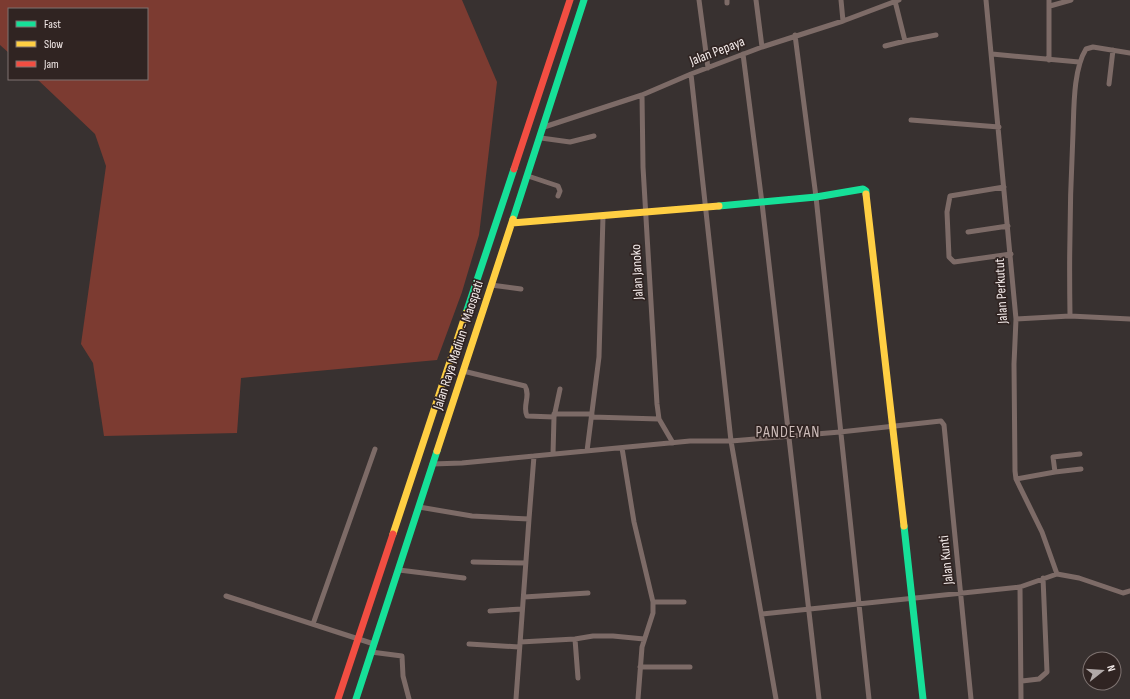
<svg xmlns="http://www.w3.org/2000/svg" width="1130" height="699" viewBox="0 0 1130 699" font-family="'Sofia Sans Condensed',sans-serif">
	<style>
		.green { fill: #7c3b31 }
		.lines { fill: none; stroke-linecap: round; stroke-linejoin: round }
		.street { stroke: #7d6b67; stroke-width: 5 }
		.fast { stroke: #16e098; stroke-width: 7 }
		.slow { stroke: #ffcf43; stroke-width: 7 }
		.jam { stroke: #f24e42; stroke-width: 7 }
		.labels { text-anchor: middle; dominant-baseline: central; stroke-width: 3.5; stroke-linejoin: round; paint-order: stroke }
		.street-label { font-size: 14px; fill: #f2e9e8; stroke: #302422 }
		.quarter-label { font-size: 16px; letter-spacing: 1px; fill: #cbbbb8; stroke: #302422 }
	</style>
	<rect width="100%" height="100%" fill="#383130"/>
	<path class="green" d="M 0,0 L 462,0 L 497,82 L 479,235 L 462,292 L 437,360 L 241,378 L 237,433 L 104,436 L 93,363 L 81,344 L 106,166 L 95,134 L 37,79 L 147,79 L 147,9 L 9,9 L 9,53 L 0,45 Z"/>
	<g class="lines">
		<path class="street" d="M 699,0 L 708,68
			M 727,0 L 727,3
			M 756,0 L 762,47
			M 841,0 L 843,21
			M 986,0 L 1016,319 L 1014,364 L 1015,471 L 1016,479 L 1042,532 L 1057,574
			M 895,1 L 905,41 L 936,35
			M 1050,6 L 1071,0
			M 795,35 L 816,197 L 869,699
			M 885,46 L 905,41
			M 743,54 L 762,203 L 819,699
			M 992,54 L 1079,62
			M 1049,60 L 1049,0
			M 691,74 L 731,441 L 776,699
			M 1109,84 L 1113,50
			M 642,95 L 643,167 L 657,404 L 659,419 L 673,443
			M 911,120 L 999,127
			M 544,127 L 642,95 L 691,74 L 762,47 L 843,21 L 899,0
			M 541,138 L 570,142 L 594,136
			M 528,176 L 558,186 L 560,191 L 558,196
			M 1004,187 L 950,196 L 947,212 L 949,257 L 954,262 L 1011,254
			M 968,232 L 1008,226
			M 491,285 L 521,289
			M 1070,316 C 1069,255 1070,194 1073,133 C 1074,109 1073,70 1086,49 L 1093,47 L 1130,53
			M 1016,319 L 1070,316 L 1130,319
			M 463,371 L 525,386 C 531,396 522,406 527,416 L 554,417 L 560,389
			M 554,414 L 592,414
			M 592,417 L 659,419
			M 622,448 L 634,522 L 653,602 L 653,613 L 642,647 L 638,699
			M 587,451 L 599,357 L 603,216
			M 553,454 L 554,417
			M 1080,454 L 1053,457 L 1055,472 L 1081,469
			M 432,464 L 462,463 L 690,441 L 731,441 L 840,432 L 941,421 L 944,425 L 971,699
			M 1016,479 L 1055,472
			M 419,507 L 472,516 L 529,519 L 516,699
			M 529,519 L 534,456
			M 473,562 L 526,563
			M 399,570 L 464,578
			M 1020,587 L 1021,699
			M 226,596 L 374,644
			M 524,597 L 588,593
			M 653,602 L 684,602
			M 490,611 L 522,609
			M 762,614 L 1020,587 L 1057,574 L 1079,578 L 1123,593 L 1130,591
			M 313,624 L 375,449
			M 575,639 L 578,678
			M 520,642 L 575,639 L 593,636 L 613,636 L 644,639
			M 469,644 L 519,647
			M 371,652 L 402,656 L 403,676 L 409,699
			M 640,667 L 690,667
			M 1022,681 L 1039,679 L 1047,672 L 1043,578"/>
		<path class="fast" d="M 719,206 L 816,197 L 863,189 L 866,191 L 866,194
			M 513,219 L 584,0
			M 466,313 L 514,169
			M 904,526 L 923,699
			M 356,699 L 437,451"/>
		<path class="slow" d="M 866,194 L 904,526
			M 512,223 L 719,206
			M 437,451 L 513,219
			M 393,534 L 466,313"/>
		<path class="jam" d="M 514,169 L 570,0
			M 338,699 L 393,534"/>
	</g>
	<g class="labels">
		<g class="street-label">
			<text transform="translate(717 51) rotate(-21)">Jalan Pepaya</text>
			<text transform="translate(637 272) rotate(-93)">Jalan Janoko</text>
			<text transform="translate(1001 291) rotate(-93)">Jalan Perkutut</text>
			<text transform="translate(458 345) rotate(-72)">Jalan Raya Madiun - Maospati</text>
			<text transform="translate(946 560) rotate(-96)">Jalan Kunti</text>
		</g>
		<g class="quarter-label">
			<text x="788" y="432">PANDEYAN</text>
		</g>
	</g>
	<rect x="8" y="8" width="140" height="72" fill="#302422" stroke="#7e7371"/>
	<rect x="16" y="21" width="20" height="6" fill="#16e098" stroke="#7e7371"/>
	<text x="44" y="28" font-size="12" fill="#f2e9e8">Fast</text>
	<rect x="16" y="41" width="20" height="6" fill="#ffcf43" stroke="#7e7371"/>
	<text x="44" y="48" font-size="12" fill="#f2e9e8">Slow</text>
	<rect x="16" y="61" width="20" height="6" fill="#f24e42" stroke="#7e7371"/>
	<text x="44" y="68" font-size="12" fill="#f2e9e8">Jam</text>
	<g transform="translate(1102 671) rotate(73)"><circle r="19" fill="#302422" stroke="#7e7371"/>
	<path d="M0-3L7 15L0 10L-7 15Z" fill="#b1a9a8"/>
	<text y="-6" font-size="11" font-weight="bold" text-anchor="middle" fill="#f2e9e8">N</text>
	</g>
</svg>
